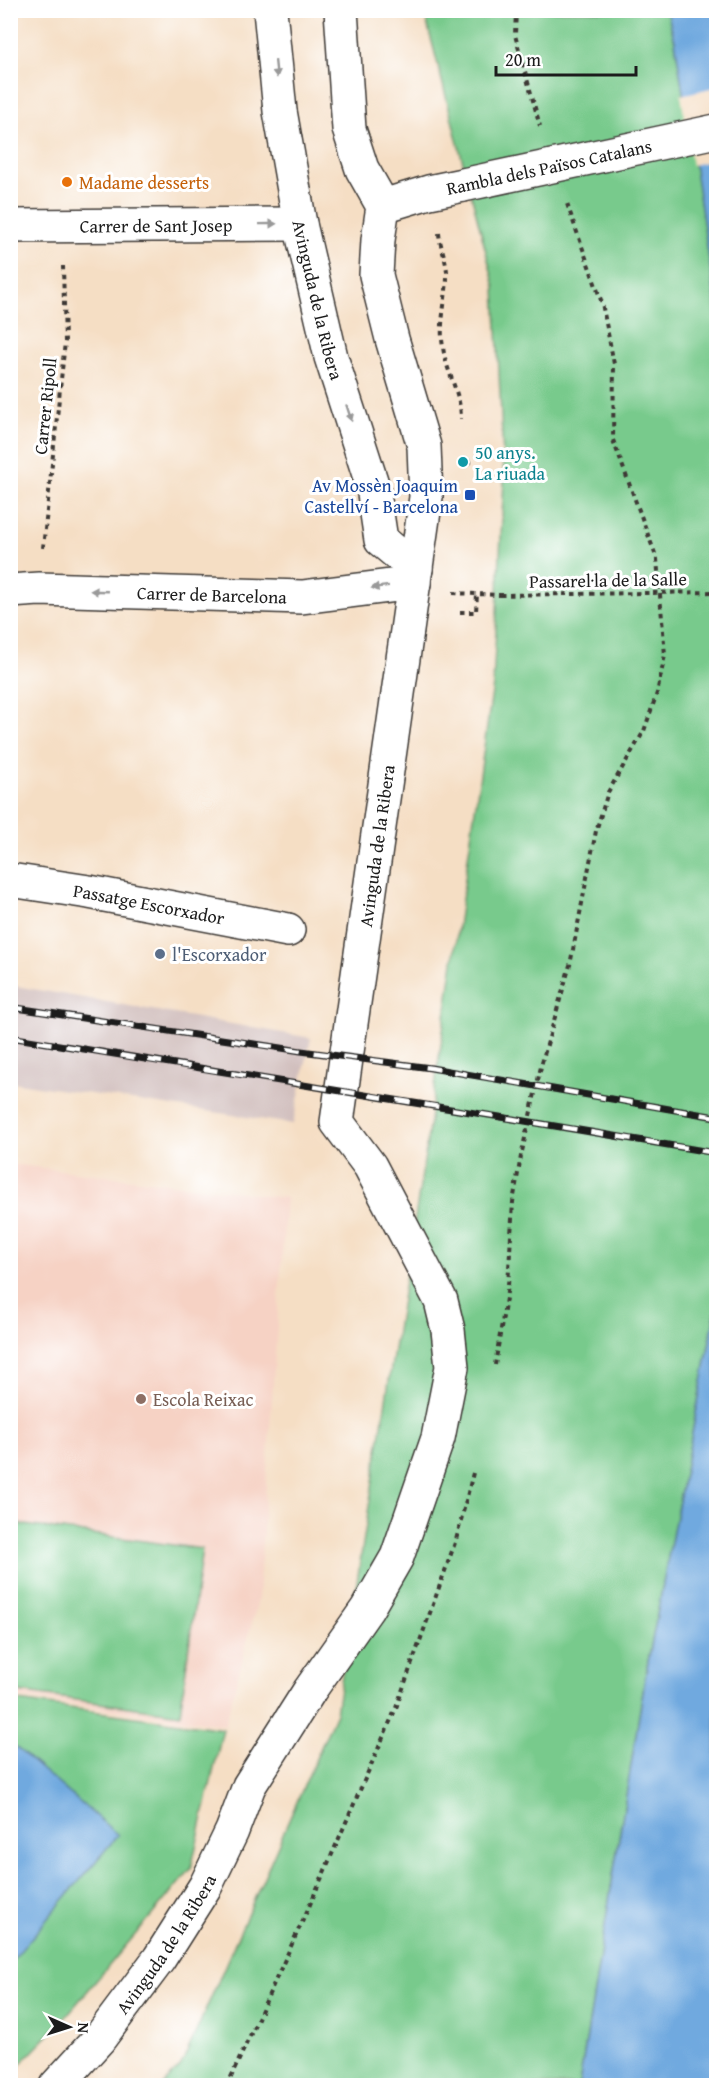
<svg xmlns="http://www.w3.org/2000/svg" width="727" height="2096" viewBox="0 0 727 2096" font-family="'Gentium Book Plus',serif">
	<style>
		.built { fill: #f6d2c4 }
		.industrial { fill: #d1bfbe }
		.green { fill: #78ca8c; stroke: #4a7354; stroke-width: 1.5 }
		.water { fill: #6fa9df; stroke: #46627e; stroke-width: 1.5 }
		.pier { fill: #f5dec4 }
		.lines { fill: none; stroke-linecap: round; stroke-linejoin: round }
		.minor-casing { stroke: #3d3935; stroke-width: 36 }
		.path { stroke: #3d3935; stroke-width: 4; stroke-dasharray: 4.5 4.5; stroke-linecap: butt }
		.minor { stroke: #fff; stroke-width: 33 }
		.rail-casing { stroke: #1c1c1c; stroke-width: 7 }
		.rail { stroke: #fff; stroke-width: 4.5; stroke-dasharray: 14; stroke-linecap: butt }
		.minor-bridge-casing { stroke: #3d3935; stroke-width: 36; stroke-linecap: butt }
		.path-bridge { stroke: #3d3935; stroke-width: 4; stroke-dasharray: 4.5 4.5; stroke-linecap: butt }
		.minor-bridge { stroke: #fff; stroke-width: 33 }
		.oneway { fill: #999 }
		.food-dot { fill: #e8710a; stroke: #fff; stroke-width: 2 }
		.culture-dot { fill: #0f9aa8; stroke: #fff; stroke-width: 2 }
		.transit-dot { fill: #1a4fb4; stroke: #fff; stroke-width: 2 }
		.service-dot { fill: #5c6f8a; stroke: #fff; stroke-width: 2 }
		.education-dot { fill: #8d6e63; stroke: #fff; stroke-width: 2 }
		.labels { text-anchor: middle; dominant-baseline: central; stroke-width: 6; stroke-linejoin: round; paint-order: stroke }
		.street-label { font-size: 18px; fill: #1c1c1c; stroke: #fff }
		.food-label { font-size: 18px; fill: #c56008; stroke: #fff; text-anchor: start }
		.culture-label { font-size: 18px; fill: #0d838f; stroke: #fff; text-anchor: start }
		.transit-label { font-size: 18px; fill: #164399; stroke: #fff; text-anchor: end }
		.service-label { font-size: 18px; fill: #4e5e75; stroke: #fff; text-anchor: start }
		.education-label { font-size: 18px; fill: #785e54; stroke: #fff; text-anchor: start }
	</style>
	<rect width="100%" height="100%" fill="#fff"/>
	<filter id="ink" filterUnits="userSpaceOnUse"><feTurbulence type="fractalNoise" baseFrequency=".0167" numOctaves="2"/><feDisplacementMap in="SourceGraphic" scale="12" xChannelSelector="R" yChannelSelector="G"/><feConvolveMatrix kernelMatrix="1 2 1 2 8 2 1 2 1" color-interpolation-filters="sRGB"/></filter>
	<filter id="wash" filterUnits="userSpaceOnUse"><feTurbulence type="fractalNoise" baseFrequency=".008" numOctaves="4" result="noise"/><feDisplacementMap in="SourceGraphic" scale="24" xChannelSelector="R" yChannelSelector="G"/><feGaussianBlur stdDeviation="1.35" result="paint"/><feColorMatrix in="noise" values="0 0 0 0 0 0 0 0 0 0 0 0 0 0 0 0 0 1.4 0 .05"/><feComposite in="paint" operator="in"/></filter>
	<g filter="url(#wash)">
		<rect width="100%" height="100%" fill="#f5dec4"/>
		<path class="built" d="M 11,1164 L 286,1198 L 258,1600 L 225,1725 L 11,1697 Z"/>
		<path class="industrial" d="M 10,985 L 311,1038 L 293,1124 L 11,1082 Z"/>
		<path class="green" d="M 424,11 L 667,11 L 675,41 L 716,304 L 716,1309 L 647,1667 L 579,2085 L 162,2086 L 181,2066 L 336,1713 L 425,1155 L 493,685 L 504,480 L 495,287 Z
			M 11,1523 L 202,1549 L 180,1714 L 11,1691 Z
			M 11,1700 L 223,1729 L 191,1869 L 62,2021 L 11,2074 Z"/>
		<path class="water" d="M 667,11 L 716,11 L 716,304 L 675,41 Z
			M 716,1309 L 716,2085 L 579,2085 L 647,1667 Z
			M 11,1743 L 118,1835 L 11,1962 Z"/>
		<path class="pier" d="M 716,87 L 716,160 L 692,165 L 681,95 Z"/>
	</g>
	<g filter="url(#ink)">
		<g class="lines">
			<defs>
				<g id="minor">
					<path id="s1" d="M 270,10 L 280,111 L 300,224 L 331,357 L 373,487 L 381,540 L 416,569"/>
					<path d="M 383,206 L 429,192 L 463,185"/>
					<path id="s2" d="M 10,226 L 300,224"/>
					<path id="s3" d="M 10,591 L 39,589 L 302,597 L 414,583"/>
					<path id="s4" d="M 10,880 L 89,892 L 288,930"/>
					<path id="s5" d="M 56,2086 L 99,2039 L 159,1959 L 206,1885 L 232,1831 L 249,1786 L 310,1690 L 367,1609 L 397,1557 L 438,1438 L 452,1367 L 448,1330 L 441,1301 L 370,1166 L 337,1122 L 426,497 L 424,446 L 392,339 L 376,275 L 378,240 L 383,206 L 362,169 L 349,129 L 341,10"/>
				</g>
			</defs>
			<use href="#minor" class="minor-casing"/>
			<path class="path" d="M 516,10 L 515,35 L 540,126
				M 439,233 C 440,248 448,262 447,278 C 446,301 439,324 443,347 C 446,372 461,393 461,419
				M 468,460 L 472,468
				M 43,548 L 65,342 L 63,266
				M 453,593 L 500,595
				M 460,612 L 476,612 L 477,594
				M 495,1365 L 508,1286 L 513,1202 L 521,1156 L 542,1062 L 570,965 L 596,831 L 608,792 L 644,731 L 657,693 L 665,655 L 657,559 L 613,440 L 614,364 L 602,303 L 567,204
				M 227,2086 L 308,1909 L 396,1708 L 456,1540 L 474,1469"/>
			<use href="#minor" class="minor"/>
			<defs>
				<path id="rail" d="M 10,1007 L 301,1051 L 431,1068 L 716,1117
					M 10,1037 C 246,1076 481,1113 716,1153"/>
			</defs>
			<use href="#rail" class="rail-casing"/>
			<use href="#rail" class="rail"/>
			<defs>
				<path id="minor-bridge" d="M 463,185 L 716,131"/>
			</defs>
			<use href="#minor-bridge" class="minor-bridge-casing"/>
			<path class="path-bridge" d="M 500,595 L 716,592"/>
			<use href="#minor-bridge" class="minor-bridge"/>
		</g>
		<defs><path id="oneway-solid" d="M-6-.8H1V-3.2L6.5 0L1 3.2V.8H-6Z" transform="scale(1.5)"/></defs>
		<g class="oneway">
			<use href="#oneway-solid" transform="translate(276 69) rotate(84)"/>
			<use href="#oneway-solid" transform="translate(268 224) rotate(-1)"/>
			<use href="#oneway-solid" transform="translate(349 413) rotate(72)"/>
			<use href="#oneway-solid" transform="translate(380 587) rotate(173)"/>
			<use href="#oneway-solid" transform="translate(99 591) rotate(-178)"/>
		</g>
	</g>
	<circle class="food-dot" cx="67" cy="182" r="6"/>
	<circle class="culture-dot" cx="463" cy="462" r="6"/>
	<rect class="transit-dot" x="464" y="489" width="12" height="12" rx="3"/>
	<circle class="service-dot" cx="160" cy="954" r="6"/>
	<circle class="education-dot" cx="141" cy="1399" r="6"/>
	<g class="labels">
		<g class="street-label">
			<text transform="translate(549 167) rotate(-12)">Rambla dels Països Catalans</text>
			<text stroke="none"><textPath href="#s2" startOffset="146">Carrer de Sant Josep</textPath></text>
			<text stroke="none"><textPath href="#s1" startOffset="294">Avinguda de la Ribera</textPath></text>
			<text transform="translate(45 406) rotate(-84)">Carrer Ripoll</text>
			<text transform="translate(608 580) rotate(-1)">Passarel·la de la Salle</text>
			<text stroke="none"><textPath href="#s3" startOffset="202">Carrer de Barcelona</textPath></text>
			<text stroke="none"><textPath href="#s5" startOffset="1384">Avinguda de la Ribera</textPath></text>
			<text stroke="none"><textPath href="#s4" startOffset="141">Passatge Escorxador</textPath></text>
			<text stroke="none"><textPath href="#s5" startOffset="180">Avinguda de la Ribera</textPath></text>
		</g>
		<g class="food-label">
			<text x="79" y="182">Madame desserts</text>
		</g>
		<g class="culture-label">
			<text x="475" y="452">50 anys.<tspan x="475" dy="21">La riuada</tspan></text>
		</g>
		<g class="transit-label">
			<text x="458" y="485">Av Mossèn Joaquim<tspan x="458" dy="21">Castellví - Barcelona</tspan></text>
		</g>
		<g class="service-label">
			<text x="172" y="954">l'Escorxador</text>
		</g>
		<g class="education-label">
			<text x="153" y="1399">Escola Reixac</text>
		</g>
	</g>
	<rect width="727" height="2096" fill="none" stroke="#fff" stroke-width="36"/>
	<g transform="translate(69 2027) rotate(93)" stroke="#ffffff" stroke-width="4.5" paint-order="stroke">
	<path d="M0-4.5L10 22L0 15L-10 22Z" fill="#1c1c1c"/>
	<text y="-9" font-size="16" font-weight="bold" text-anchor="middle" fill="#1c1c1c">N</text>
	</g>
	<path d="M496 66v9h140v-9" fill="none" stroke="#1c1c1c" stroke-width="3"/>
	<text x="505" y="66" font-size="18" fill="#1c1c1c" stroke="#ffffff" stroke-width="4.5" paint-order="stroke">20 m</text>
</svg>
